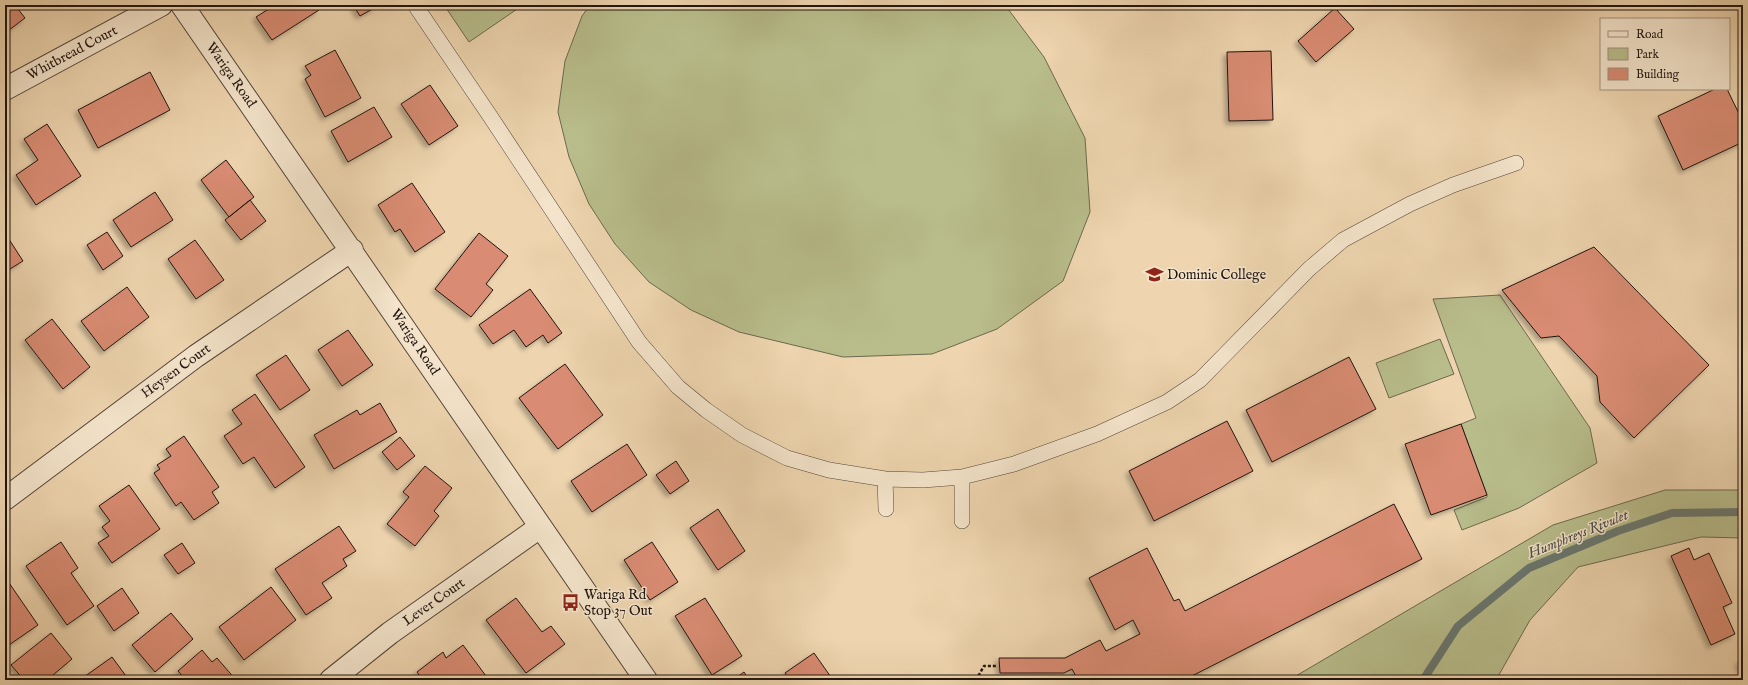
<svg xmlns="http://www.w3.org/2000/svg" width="1748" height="685" viewBox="0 0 1748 685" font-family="'IM FELL English',serif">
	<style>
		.green { fill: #b8bd8b; stroke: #6c694e }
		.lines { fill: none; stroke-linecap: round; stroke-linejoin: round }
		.stream { stroke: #697770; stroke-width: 8 }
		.building { fill: #d98c73; stroke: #201510; filter: url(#shadow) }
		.service-casing { stroke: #544538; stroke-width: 16 }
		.minor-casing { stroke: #544538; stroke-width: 24 }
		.path { stroke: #201510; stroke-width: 2.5; stroke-dasharray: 3 2; stroke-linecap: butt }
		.service { stroke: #f4e4cb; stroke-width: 15 }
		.minor { stroke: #f4e4cb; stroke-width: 22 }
		.labels { text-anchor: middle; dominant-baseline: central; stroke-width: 3; stroke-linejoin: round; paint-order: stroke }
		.street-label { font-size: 14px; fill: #201510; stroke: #f4e4cb }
		.poi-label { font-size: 14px; fill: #201510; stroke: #f4e4cb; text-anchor: start }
		.water-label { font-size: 15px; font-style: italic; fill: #4b4e48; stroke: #f4e4cb }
	</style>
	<defs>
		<filter id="shadow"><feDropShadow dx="-3.5" dy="3.5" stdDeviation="2" flood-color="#0004"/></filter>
	</defs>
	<rect width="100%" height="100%" fill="#eed5af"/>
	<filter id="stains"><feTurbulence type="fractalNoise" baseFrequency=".005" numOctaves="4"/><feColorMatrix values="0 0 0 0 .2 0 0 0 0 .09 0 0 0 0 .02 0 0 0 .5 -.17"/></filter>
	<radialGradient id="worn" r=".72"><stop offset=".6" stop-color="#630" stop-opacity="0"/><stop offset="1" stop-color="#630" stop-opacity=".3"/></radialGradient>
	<path class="green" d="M 444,5 L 523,5 L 469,42 Z
		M 590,5 L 1005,5 L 1044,57 L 1085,138 L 1090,212 L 1063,281 L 997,329 L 932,354 L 843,357 L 739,332 L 691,310 L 649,282 L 615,244 L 589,204 L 569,157 L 558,112 L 565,61 L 582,16 Z
		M 1500,295 L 1590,428 L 1597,463 L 1519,508 L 1462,530 L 1454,510 L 1487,497 L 1487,495 L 1461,424 L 1476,418 L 1433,299 Z
		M 1440,339 L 1454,374 L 1389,398 L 1376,363 Z
		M 1665,490 L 1743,490 L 1743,538 L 1701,537 L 1578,567 L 1530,620 L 1496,680 L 1289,680 L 1553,525 Z"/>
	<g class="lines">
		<path class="stream" d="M 1423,680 L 1458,626 L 1529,568 L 1618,531 L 1672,513 L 1743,512"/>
	</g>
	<path class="building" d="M 5,5 L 15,5 L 25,18 L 5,33 Z
		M 275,5 L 316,5 L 319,10 L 272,40 L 256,17 Z
		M 353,5 L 375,5 L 376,7 L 360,16 Z
		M 1335,8 L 1354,29 L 1316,62 L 1298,41 Z
		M 335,50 L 361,98 L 325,117 L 305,79 L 311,75 L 305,66 Z
		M 1271,51 L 1273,120 L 1229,121 L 1227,52 Z
		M 150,72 L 170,110 L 98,148 L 78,110 Z
		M 430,85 L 458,126 L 429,145 L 401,104 Z
		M 1715,89 L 1727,89 L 1743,122 L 1743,142 L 1683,170 L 1658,116 Z
		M 374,107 L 392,137 L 348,162 L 331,131 Z
		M 47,124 L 81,176 L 36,205 L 16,175 L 38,160 L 24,139 Z
		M 226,160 L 254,197 L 229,217 L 201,180 Z
		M 412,183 L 445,232 L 415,252 L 400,229 L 395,232 L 378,205 Z
		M 155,192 L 173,220 L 131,247 L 113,220 Z
		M 250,200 L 266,221 L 241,240 L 225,220 Z
		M 107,232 L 123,256 L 103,270 L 87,245 Z
		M 5,233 L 23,261 L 5,272 Z
		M 479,233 L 508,256 L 486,284 L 493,290 L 471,317 L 435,289 Z
		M 195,240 L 224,280 L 196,299 L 168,259 Z
		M 1594,247 L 1709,365 L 1634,438 L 1600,402 L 1597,376 L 1559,336 L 1541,338 L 1502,290 Z
		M 127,287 L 149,317 L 104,351 L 81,321 Z
		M 530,289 L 562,333 L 548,343 L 543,335 L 526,347 L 514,330 L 493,344 L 479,325 Z
		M 52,319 L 90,367 L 63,389 L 25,340 Z
		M 348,330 L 373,365 L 342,386 L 318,350 Z
		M 286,355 L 310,390 L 280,410 L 256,375 Z
		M 1349,357 L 1376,409 L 1272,462 L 1246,410 Z
		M 565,364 L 603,415 L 558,449 L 519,398 Z
		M 255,394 L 305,467 L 275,488 L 254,457 L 243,464 L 224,436 L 242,424 L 232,410 Z
		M 380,403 L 397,432 L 334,469 L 314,435 L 357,410 L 360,415 Z
		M 1227,421 L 1253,471 L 1154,521 L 1129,471 Z
		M 1461,424 L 1487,495 L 1431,515 L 1405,444 Z
		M 184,436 L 219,487 L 212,492 L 219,503 L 194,520 L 181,502 L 176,506 L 154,473 L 160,469 L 157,465 L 171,456 L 166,449 Z
		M 400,437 L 415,456 L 397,470 L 382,452 Z
		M 627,444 L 647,475 L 592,512 L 571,481 Z
		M 676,461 L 689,481 L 670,494 L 656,475 Z
		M 425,466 L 452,488 L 434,511 L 439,516 L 415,546 L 387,524 L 409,497 L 403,492 Z
		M 129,485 L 160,529 L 112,563 L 98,543 L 109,536 L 102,527 L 110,521 L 99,506 Z
		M 1394,504 L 1422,559 L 1184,680 L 1078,680 L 1072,669 L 1064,673 L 1000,673 L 999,658 L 1065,658 L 1100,640 L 1106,651 L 1140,634 L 1133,620 L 1115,630 L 1089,578 L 1147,548 L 1174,601 L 1179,599 L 1185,611 Z
		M 718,509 L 745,551 L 718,570 L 690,528 Z
		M 339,526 L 356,551 L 343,559 L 347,566 L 322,583 L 332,598 L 306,615 L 275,569 Z
		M 61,542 L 78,568 L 71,573 L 94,606 L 67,625 L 26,566 Z
		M 652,542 L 678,582 L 650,600 L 624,560 Z
		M 182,543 L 195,563 L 178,574 L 164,555 Z
		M 1689,548 L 1694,560 L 1709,553 L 1732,603 L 1723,607 L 1735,634 L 1711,645 L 1671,556 Z
		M 5,577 L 38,625 L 9,645 L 5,638 Z
		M 271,587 L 296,620 L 244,660 L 219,627 Z
		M 122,588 L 139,613 L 114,631 L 97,606 Z
		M 516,598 L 542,632 L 551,626 L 565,644 L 526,673 L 486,620 Z
		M 705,598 L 742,656 L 712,675 L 675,616 Z
		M 171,613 L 193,639 L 155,672 L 132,645 Z
		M 51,633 L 72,659 L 47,680 L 24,680 L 11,665 Z
		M 463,645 L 489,680 L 423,680 L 417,672 L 443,652 L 446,658 Z
		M 202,650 L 212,662 L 217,658 L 236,680 L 186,680 L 178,671 Z
		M 814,653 L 833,680 L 790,680 L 785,673 Z
		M 112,657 L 129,680 L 85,680 L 84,677 Z
		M 1743,660 L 1743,673 L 1738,662 Z
		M 744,672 L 749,680 L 733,680 Z"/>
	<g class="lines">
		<defs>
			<path id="service" d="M 415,5 L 492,119 L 639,342 L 678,387 L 706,410 L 742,435 L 787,458 L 829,470 L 885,479 L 923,480 L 962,477 L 1014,464 L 1097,434 L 1167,402 L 1200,380 L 1309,269 L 1343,240 L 1410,204 L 1453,185 L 1516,163
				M 962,477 L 962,521
				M 885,479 L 886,509"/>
			<path id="minor" d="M 182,5 C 338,229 490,456 646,680
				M 5,89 L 161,5
				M 5,499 L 196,356 L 352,250
				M 331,680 L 390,633 L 540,527"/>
		</defs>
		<use href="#service" class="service-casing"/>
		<use href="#minor" class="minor-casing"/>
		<path class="path" d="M 976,680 L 984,666 L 996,666"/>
		<use href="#service" class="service"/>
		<use href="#minor" class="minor"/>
	</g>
	<defs>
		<symbol id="school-bare" viewBox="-9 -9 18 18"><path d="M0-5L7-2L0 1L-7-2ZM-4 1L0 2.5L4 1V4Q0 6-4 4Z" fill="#8f2418" stroke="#f4e4cb" stroke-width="2.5" paint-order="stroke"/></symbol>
		<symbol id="bus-bare" viewBox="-9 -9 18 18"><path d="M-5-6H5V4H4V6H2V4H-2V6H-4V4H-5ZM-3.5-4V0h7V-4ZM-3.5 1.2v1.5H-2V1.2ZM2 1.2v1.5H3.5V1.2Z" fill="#8f2418" stroke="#f4e4cb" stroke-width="2.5" paint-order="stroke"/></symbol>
	</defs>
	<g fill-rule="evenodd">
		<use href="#school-bare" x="1142" y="262" width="25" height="25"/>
		<use href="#bus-bare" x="558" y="590" width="25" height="25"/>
	</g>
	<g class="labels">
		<g class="street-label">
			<text transform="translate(72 53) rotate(-28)">Whitbread Court</text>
			<text transform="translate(231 75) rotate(55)">Wariga Road</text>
			<text transform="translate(415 342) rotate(56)">Wariga Road</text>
			<text transform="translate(176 371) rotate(-36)">Heysen Court</text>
			<text transform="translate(434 602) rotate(-35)">Lever Court</text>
		</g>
		<g class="poi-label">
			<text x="1167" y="275">Dominic College</text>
			<text x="584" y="595">Wariga Rd<tspan x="584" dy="16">Stop 37 Out</tspan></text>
		</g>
		<g class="water-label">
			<text transform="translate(1578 534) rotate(-22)">Humphreys Rivulet</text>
		</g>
	</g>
	<rect width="1748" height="685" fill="none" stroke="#eed5af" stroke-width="20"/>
	<rect x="6" y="6" width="1736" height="673" fill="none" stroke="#201510" stroke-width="2"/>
	<rect x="10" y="10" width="1728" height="665" fill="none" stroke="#201510"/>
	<rect x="1600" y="18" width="130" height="72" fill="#f4e4cb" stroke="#9f9180"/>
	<rect x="1608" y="31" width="20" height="6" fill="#f4e4cb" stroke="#9f9180"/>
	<text x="1636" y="38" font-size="12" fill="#201510">Road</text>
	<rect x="1608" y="48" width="20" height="12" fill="#b8bd8b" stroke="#9f9180"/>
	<text x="1636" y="58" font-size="12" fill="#201510">Park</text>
	<rect x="1608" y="68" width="20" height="12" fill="#d98c73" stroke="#9f9180"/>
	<text x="1636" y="78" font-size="12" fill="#201510">Building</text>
	<rect width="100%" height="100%" filter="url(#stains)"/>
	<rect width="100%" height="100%" fill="url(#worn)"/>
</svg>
